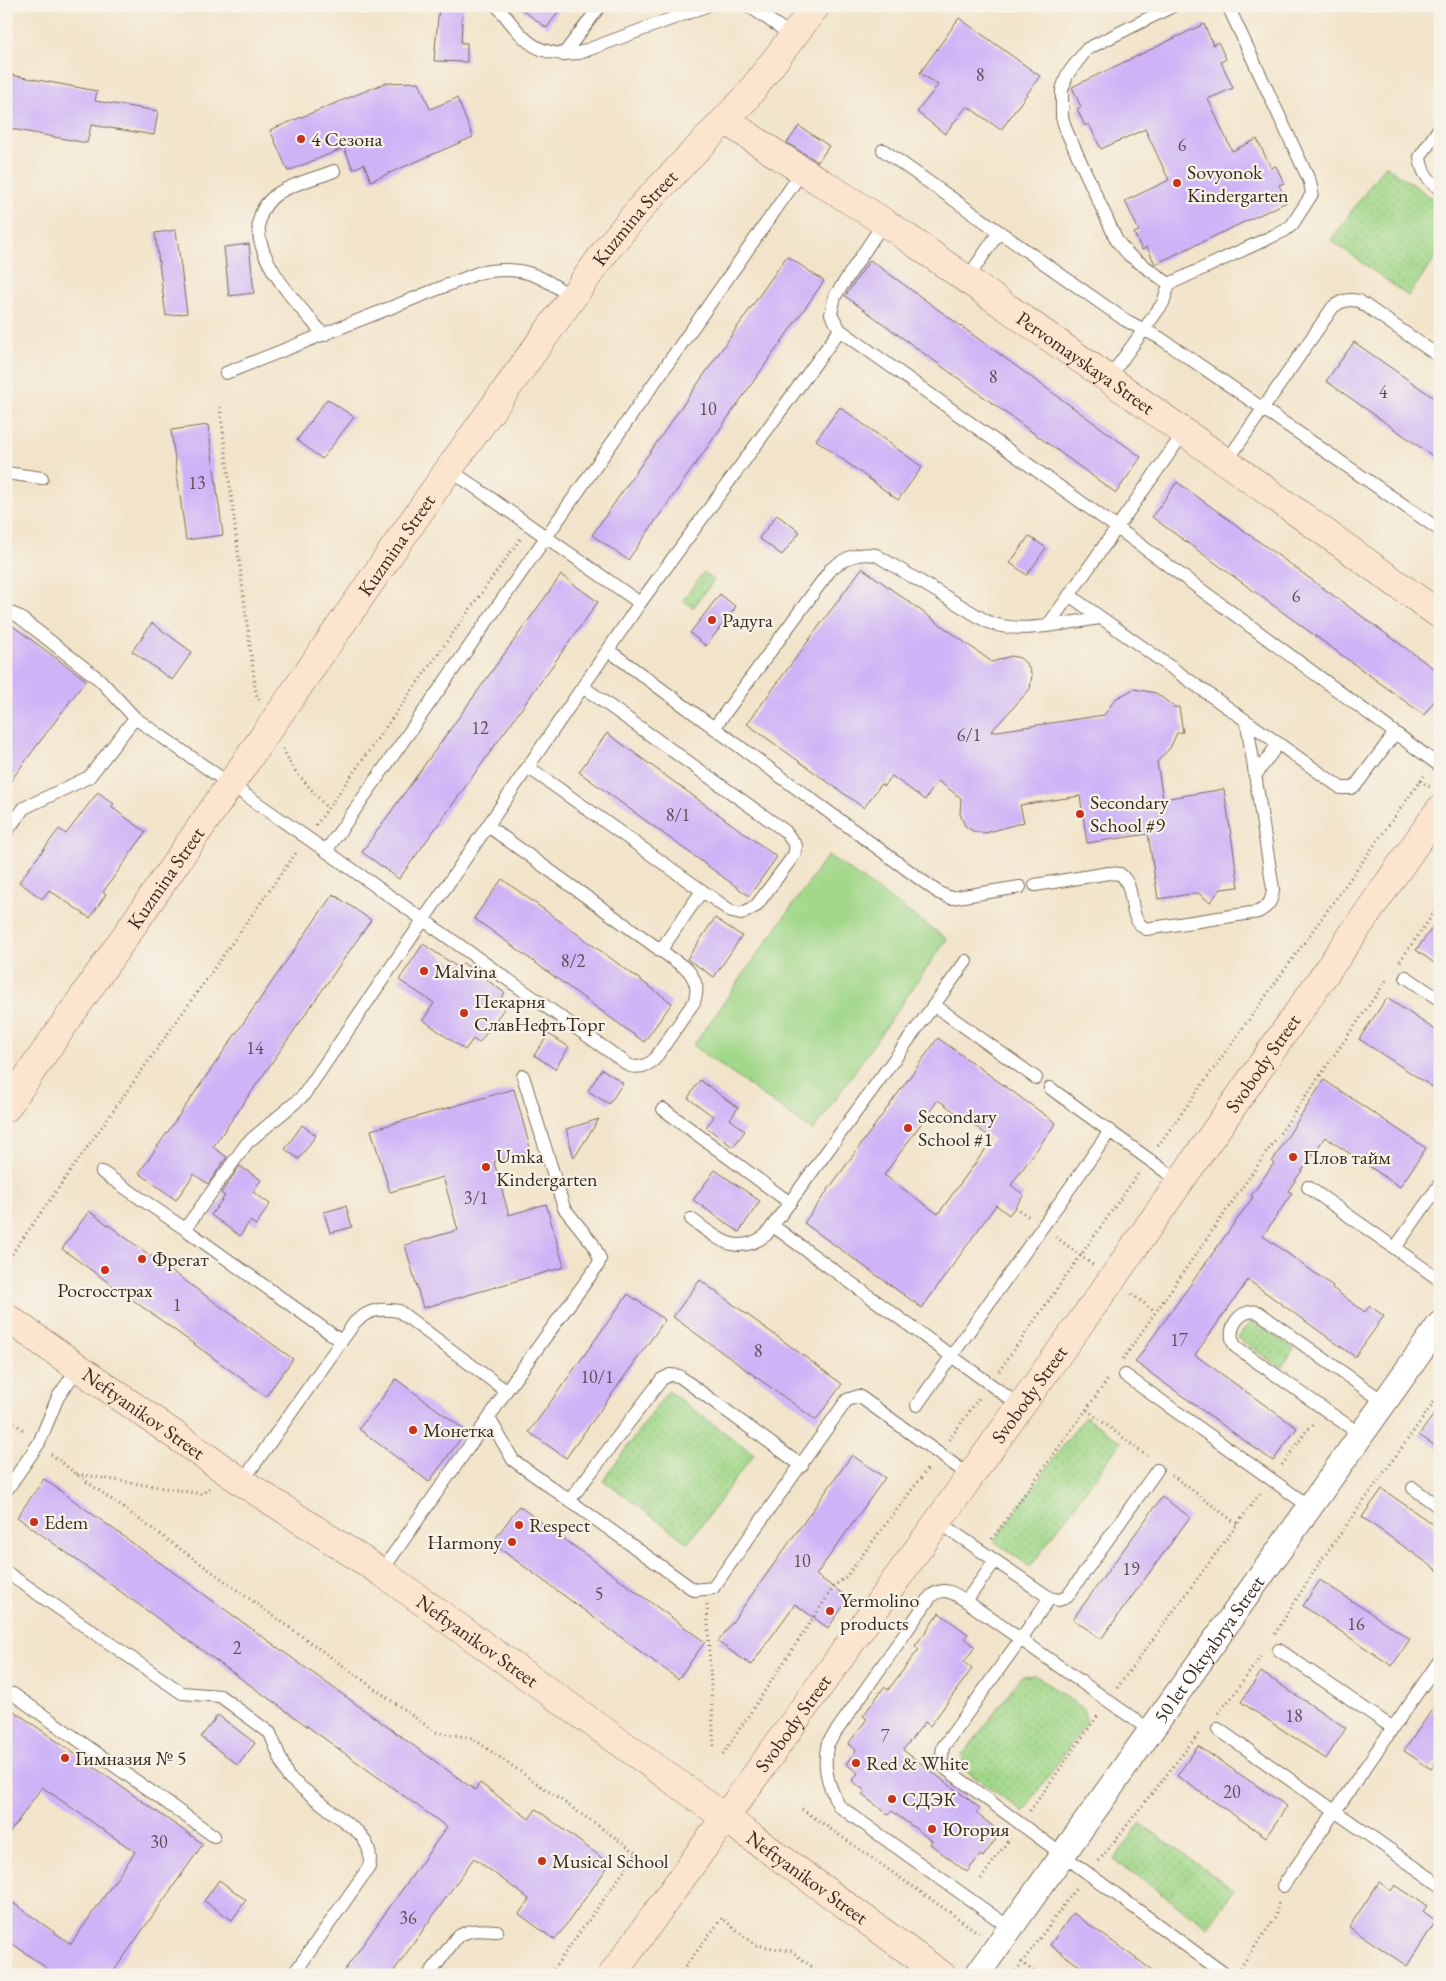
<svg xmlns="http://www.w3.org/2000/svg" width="1446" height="1981" viewBox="0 0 1446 1981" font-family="'EB Garamond',serif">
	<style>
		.green { fill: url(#green-dots); stroke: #6e8053 }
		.pitch { fill: #a0d788; stroke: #6e8053 }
		.building { fill: #ceb3f7; fill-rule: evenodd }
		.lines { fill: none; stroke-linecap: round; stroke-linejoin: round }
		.lane-casing { stroke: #7b6b5a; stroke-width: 14 }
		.street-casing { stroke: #7b6b5a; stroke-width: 27 }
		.secondary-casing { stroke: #7b6b5a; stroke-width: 29 }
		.path { stroke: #7b6b5a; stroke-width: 3; stroke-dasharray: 1 4; stroke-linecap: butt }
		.lane { stroke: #fff; stroke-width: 12 }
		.street { stroke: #fff; stroke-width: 25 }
		.secondary { stroke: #fce5cf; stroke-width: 28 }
		.poi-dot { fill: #c8321e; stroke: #f7f3e8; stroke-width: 2 }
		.labels { text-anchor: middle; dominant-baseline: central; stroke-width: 4.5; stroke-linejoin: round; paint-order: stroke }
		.number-label { font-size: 18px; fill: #604c54 }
		.poi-label { font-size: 20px; fill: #3b2a1e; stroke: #f7f3e8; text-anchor: start }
		.street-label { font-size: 20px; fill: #3b2a1e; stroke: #f7f3e8 }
	</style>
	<defs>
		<pattern id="green-dots" width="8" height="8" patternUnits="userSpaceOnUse" patternTransform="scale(1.25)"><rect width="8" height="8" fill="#a0d788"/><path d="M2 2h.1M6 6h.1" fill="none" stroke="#8bb975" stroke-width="1.8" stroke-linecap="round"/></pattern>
	</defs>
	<rect width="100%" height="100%" fill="#f7f3e8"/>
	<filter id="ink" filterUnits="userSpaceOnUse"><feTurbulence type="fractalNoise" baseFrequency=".02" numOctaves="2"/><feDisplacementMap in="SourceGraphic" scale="10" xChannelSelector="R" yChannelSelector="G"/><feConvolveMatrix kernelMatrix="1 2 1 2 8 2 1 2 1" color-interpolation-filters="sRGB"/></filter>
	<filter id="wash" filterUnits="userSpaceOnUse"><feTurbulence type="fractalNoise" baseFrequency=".0096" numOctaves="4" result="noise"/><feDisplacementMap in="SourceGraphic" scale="20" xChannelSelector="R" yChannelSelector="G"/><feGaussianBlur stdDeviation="1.12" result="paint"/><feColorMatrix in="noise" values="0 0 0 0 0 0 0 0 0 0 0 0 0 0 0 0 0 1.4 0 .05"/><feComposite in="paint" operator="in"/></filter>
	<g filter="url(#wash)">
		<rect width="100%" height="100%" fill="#f2e4ca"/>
		<path class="green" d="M 1385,165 L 1440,204 L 1440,252 L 1408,296 L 1331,240 Z
			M 704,572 L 714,580 L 693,608 L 683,600 Z
			M 1251,1320 L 1294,1349 L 1281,1368 L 1238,1338 Z
			M 668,1391 L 754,1454 L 688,1543 L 603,1480 Z
			M 1085,1416 L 1121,1442 L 1030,1567 L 994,1541 Z
			M 1035,1675 L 1083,1709 L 1087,1722 L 1023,1812 L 965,1770 L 962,1756 L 1022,1676 Z
			M 1140,1823 L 1234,1890 L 1208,1927 L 1114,1860 Z"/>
		<path class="pitch" d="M 828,855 L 947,939 L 813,1131 L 693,1046 Z"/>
		<g id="blocks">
			<path class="building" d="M 439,6 L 463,6 L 461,43 L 467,43 L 467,62 L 434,61 Z
				M 517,6 L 562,6 L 547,28 Z
				M 959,18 L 1040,76 L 1001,130 L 967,106 L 945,134 L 917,112 L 938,85 L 920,73 Z
				M 1204,24 L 1213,45 L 1218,42 L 1226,59 L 1221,62 L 1233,88 L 1208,99 L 1232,151 L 1257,139 L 1271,168 L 1276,166 L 1284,183 L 1279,185 L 1287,202 L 1155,264 L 1147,247 L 1142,250 L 1134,233 L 1139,231 L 1125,201 L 1169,180 L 1145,129 L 1101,149 L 1089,124 L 1085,126 L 1077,109 L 1081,107 L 1072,87 Z
				M 6,74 L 97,91 L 95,101 L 158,111 L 154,135 L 91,125 L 87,143 L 6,128 Z
				M 419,82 L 430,109 L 457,98 L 473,137 L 371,181 L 364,164 L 353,169 L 344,148 L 288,171 L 270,130 L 385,83 Z
				M 799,126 L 829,146 L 818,162 L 787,143 Z
				M 176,230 L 187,313 L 166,316 L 155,233 Z
				M 249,244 L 254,293 L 229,296 L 224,247 Z
				M 787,256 L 824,281 L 628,560 L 592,535 Z
				M 870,260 L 1141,457 L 1116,493 L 845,296 Z
				M 1354,342 L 1440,402 L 1440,461 L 1326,381 Z
				M 327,399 L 354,417 L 322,459 L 297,440 Z
				M 840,407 L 922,467 L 898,500 L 816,440 Z
				M 208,425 L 223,535 L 186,540 L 171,430 Z
				M 1177,482 L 1440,673 L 1440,693 L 1424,715 L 1152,517 Z
				M 777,515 L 800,532 L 782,555 L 759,538 Z
				M 1029,536 L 1046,548 L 1027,575 L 1010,563 Z
				M 862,568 L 992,662 L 1011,656 L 1020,658 L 1027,664 L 1032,675 L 1030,689 L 991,732 L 1104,715 L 1115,699 L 1134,689 L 1156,693 L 1174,707 L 1179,707 L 1183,732 L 1177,733 L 1170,748 L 1157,762 L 1163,799 L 1224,789 L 1239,887 L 1221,889 L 1210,902 L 1198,893 L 1158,899 L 1148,834 L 1087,843 L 1080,796 L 1020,805 L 1024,822 L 986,833 L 973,831 L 965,826 L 960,814 L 961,798 L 938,781 L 925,800 L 892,776 L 884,786 L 881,784 L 864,808 L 747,724 Z
				M 561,575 L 598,602 L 399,879 L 362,852 Z
				M 720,594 L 736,607 L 706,646 L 690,633 Z
				M 6,621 L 86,680 L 6,787 Z
				M 152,623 L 192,652 L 172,680 L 132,651 Z
				M 607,733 L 777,857 L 749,896 L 579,772 Z
				M 98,792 L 114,804 L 111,807 L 146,832 L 103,892 L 106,894 L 90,918 L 49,890 L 42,899 L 19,882 L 59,829 L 66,834 Z
				M 502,879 L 672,1003 L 644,1042 L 474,918 Z
				M 333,894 L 371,920 L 213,1147 L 227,1157 L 208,1184 L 194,1174 L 176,1200 L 139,1173 Z
				M 1440,917 L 1440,967 L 1416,950 Z
				M 715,918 L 742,936 L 714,977 L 687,959 Z
				M 423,944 L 459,968 L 463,963 L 505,993 L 499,1001 L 506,1006 L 479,1043 L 473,1039 L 465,1050 L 423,1020 L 434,1003 L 399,980 Z
				M 1387,998 L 1440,1033 L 1440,1092 L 1359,1039 Z
				M 549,1034 L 569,1047 L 555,1069 L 534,1055 Z
				M 938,1038 L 1056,1123 L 1011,1185 L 1024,1195 L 1009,1215 L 996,1205 L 922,1308 L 804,1223 ZM 938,1100 L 993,1139 L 938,1214 L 884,1175 Z
				M 602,1069 L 623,1083 L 609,1104 L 588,1091 Z
				M 700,1080 L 738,1108 L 730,1119 L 745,1131 L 733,1147 L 706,1127 L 714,1117 L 688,1098 Z
				M 1324,1080 L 1426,1148 L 1400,1187 L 1325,1137 L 1288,1191 L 1292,1193 L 1263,1236 L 1333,1286 L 1332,1288 L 1365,1312 L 1370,1306 L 1384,1316 L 1355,1357 L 1248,1280 L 1195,1355 L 1297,1428 L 1273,1461 L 1135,1362 L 1253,1197 L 1251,1196 L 1274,1163 L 1272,1162 L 1286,1139 Z
				M 514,1089 L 531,1151 L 494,1162 L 509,1215 L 546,1204 L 564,1267 L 423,1308 L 405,1245 L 458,1230 L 443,1177 L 390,1192 L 371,1130 Z
				M 599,1119 L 574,1158 L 566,1129 Z
				M 302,1125 L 316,1135 L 299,1159 L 285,1149 Z
				M 240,1166 L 261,1180 L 253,1192 L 270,1204 L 256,1225 L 250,1221 L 240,1236 L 211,1215 L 225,1196 L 221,1193 Z
				M 715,1170 L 760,1201 L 739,1232 L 693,1200 Z
				M 346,1206 L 352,1227 L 330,1233 L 324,1212 Z
				M 89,1211 L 293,1359 L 266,1396 L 62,1249 Z
				M 700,1280 L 842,1384 L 816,1420 L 673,1317 Z
				M 628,1294 L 665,1320 L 566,1458 L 529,1432 Z
				M 396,1379 L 466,1431 L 429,1482 L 359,1429 Z
				M 1440,1406 L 1440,1449 L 1419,1435 Z
				M 852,1455 L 885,1478 L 816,1575 L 849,1598 L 828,1628 L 795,1604 L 751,1665 L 718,1642 Z
				M 44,1479 L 475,1790 L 480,1783 L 529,1819 L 536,1809 L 610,1864 L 555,1940 L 519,1914 L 529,1899 L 474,1858 L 391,1975 L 341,1975 L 447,1827 L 17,1517 Z
				M 1382,1489 L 1440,1529 L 1440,1572 L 1362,1517 Z
				M 1162,1497 L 1190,1517 L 1101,1639 L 1073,1619 Z
				M 519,1506 L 705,1642 L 678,1679 L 492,1543 Z
				M 1320,1580 L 1410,1639 L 1392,1666 L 1303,1606 Z
				M 939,1613 L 968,1634 L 965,1638 L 975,1647 L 964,1662 L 972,1669 L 930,1726 L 925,1722 L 903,1750 L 980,1808 L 976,1813 L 995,1828 L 992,1832 L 998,1836 L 983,1857 L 980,1855 L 967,1872 L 930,1844 L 932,1841 L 892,1811 L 889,1815 L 862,1795 L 865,1791 L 852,1781 L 858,1773 L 846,1764 L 856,1750 L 848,1744 L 867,1719 L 863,1716 L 884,1687 L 888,1690 L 919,1649 L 915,1646 Z
				M 1261,1672 L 1346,1728 L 1326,1759 L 1241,1702 Z
				M 1440,1698 L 1440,1757 L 1431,1769 L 1404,1751 Z
				M 14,1711 L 203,1844 L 111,1975 L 56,1975 L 6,1939 L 6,1898 L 71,1944 L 135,1852 L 42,1787 L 6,1838 L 6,1723 Z
				M 218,1715 L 255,1743 L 238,1765 L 201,1737 Z
				M 1198,1746 L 1287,1806 L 1266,1837 L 1177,1776 Z
				M 219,1880 L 246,1900 L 232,1920 L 204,1901 Z
				M 1379,1882 L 1391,1891 L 1395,1885 L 1427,1906 L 1423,1911 L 1436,1921 L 1407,1966 L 1349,1927 Z
				M 1073,1913 L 1159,1975 L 1092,1975 L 1050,1945 Z"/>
		</g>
	</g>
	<g filter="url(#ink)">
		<use href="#blocks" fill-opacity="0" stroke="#7b6b5a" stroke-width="1"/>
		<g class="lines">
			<defs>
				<path id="lane" d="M 497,6 C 524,38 533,58 579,53 L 706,6
					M 749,6 L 794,37
					M 563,55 L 600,6
					M 1440,127 L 1420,157 C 1422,173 1427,179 1440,188
					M 883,150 L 1125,320 L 1160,338 L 1440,530
					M 884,222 L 835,296 L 831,314 L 840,330 L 1116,527 L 1440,766
					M 967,279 L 999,232
					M 1169,284 L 1129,255 L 1117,241 L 1066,130 L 1062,117 L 1062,90 L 1067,75 L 1087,49 L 1173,6
					M 324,335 C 297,303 225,232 277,194 C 293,183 317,178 334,171
					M 226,373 L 478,273 C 519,265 539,273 571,297
					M 1109,378 L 1163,303 L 1169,284 L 1284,231 L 1292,225 L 1312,194 L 1310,182 L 1228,6
					M 1227,461 L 1333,307 C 1342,300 1349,299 1359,301 L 1440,357
					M 449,469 L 640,603
					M 6,473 L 42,478
					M 1069,595 L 1341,788 L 1351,788 L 1356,785 L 1395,733
					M 6,611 L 18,616 L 100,680 L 135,718 L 326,851 L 802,172
					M 1049,624 L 1185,431
					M 608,650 L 939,893 L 951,898 L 1020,887
					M 714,728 L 831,569 C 845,558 857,552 876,555 L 986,621 C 1017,636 1067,622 1101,618
					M 528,767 L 732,912 L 741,914 L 756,906 L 794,855 L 796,846 L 785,831 L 583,687
					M 1255,776 L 1278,744
					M 6,832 L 24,808 L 89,777 L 135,718
					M 326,851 L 630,1066 C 640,1068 646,1066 654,1060 L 694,1002 C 699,989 696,981 688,970 L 488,826
					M 1035,885 L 1109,873 L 1120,874 C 1138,888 1125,917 1146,929 L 1258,912 C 1269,906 1272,901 1273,889 L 1247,723
					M 660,951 L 702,891
					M 1406,977 L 1440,1000
					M 934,1005 L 1036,1078
					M 1050,1088 L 1180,1182
					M 663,1109 L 790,1203
					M 102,1172 L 185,1229
					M 1308,1187 L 1440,1280
					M 691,1219 C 717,1237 735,1258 766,1235 L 966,961
					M 773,1226 L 1020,1406
					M 1395,1248 L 1440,1184
					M 341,1341 L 185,1229 L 247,1143 L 303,1096 L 640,603 L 840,330
					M 1125,1375 L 1310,1507
					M 506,1391 L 598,1265 L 600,1259 L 593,1244 L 564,1208 L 523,1076
					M 917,1405 L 1110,1131
					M 1361,1435 L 1236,1347 C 1224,1331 1239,1308 1258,1312 L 1384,1402
					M 242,1482 L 355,1322 C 370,1309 380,1308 399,1311 L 506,1391 L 489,1418 L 513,1460 L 694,1590 L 713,1588 L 847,1400 L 859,1396 L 970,1476
					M 1413,1488 L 1440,1508
					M 6,1491 L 39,1443 L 58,1397 L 78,1368
					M 569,1501 L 662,1379 L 670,1375 L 679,1376 L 802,1466
					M 937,1521 L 1050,1598 L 1059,1600 L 1067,1597 L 1157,1470
					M 6,1572 L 182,1693 L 220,1696 L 270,1733 L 288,1777 L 359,1833 C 368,1844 372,1853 369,1867 L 293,1975
					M 381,1572 L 489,1418
					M 1050,1598 L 943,1747 L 941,1763 L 946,1769 L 1226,1975
					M 966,1601 L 995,1561
					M 1279,1650 L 1393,1728
					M 6,1696 L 13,1694 L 214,1836
					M 1218,1729 L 1440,1885
					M 1283,1886 L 1440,1660
					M 1010,1928 L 839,1806 C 828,1785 822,1766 828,1743 L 931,1596 C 944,1586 954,1593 966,1601 L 1151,1731
					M 429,1975 L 456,1938 C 469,1928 481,1930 497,1931"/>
				<g id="street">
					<path id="s1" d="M 977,1975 L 1440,1324"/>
				</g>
				<g id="secondary">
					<path id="s2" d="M 726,120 C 785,163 849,197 909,239 C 1087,363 1264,488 1440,615"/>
					<path id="s3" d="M 6,1108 L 449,469 L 607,249 L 644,204 L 746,98 L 816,6"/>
					<path id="s4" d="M 6,1317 L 242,1482 L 381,1572 L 684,1788 L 942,1975"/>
					<path id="s5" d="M 612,1975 L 1112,1279 L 1440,809"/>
				</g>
			</defs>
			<use href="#lane" class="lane-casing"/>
			<use href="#street" class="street-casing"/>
			<use href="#secondary" class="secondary-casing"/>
			<path class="path" d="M 220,407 L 256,694 L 260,701
				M 283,749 L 292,767 L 327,808
				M 1420,781 L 1430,787
				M 316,825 L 520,539
				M 1400,961 L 1440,904
				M 1158,1146 L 1424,776
				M 1015,1207 L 1029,1217
				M 1056,1237 L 1093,1265
				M 6,1262 L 298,850
				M 1132,1294 L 1155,1312
				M 1123,1359 L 1388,978
				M 999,1371 L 1138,1174
				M 1087,1410 L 1147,1456
				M 6,1417 L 26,1432
				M 949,1440 L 979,1398
				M 51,1454 L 76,1474 L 435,1732 L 472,1738 L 637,1853 L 549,1975
				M 1282,1465 L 1307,1430 L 1315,1424
				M 77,1474 L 202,1494 L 209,1488
				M 1172,1475 L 1237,1524
				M 992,1539 L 1109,1378
				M 707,1605 L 714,1748
				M 1275,1634 L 1316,1568 L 1440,1394
				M 1117,1688 L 1261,1492
				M 1218,1713 L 1232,1697 L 1262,1654
				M 723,1754 L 835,1585 L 845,1578 L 929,1467
				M 802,1809 L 979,1933
				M 1030,1811 L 1099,1714
				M 1099,1861 L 1200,1732
				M 981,1879 L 1010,1838
				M 1021,1962 L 1039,1975
				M 1240,1968 L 1275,1918 L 1279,1901
				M 679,1975 L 722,1918 L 755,1945 L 791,1951 L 823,1975
				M 1013,1975 L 1077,1887"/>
			<use href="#lane" class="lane"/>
			<use href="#street" class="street"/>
			<use href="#secondary" class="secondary"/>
		</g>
	</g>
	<g class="poi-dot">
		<circle cx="301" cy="139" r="5"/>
		<circle cx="1177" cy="183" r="5"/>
		<circle cx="712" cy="620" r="5"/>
		<circle cx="1080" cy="814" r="5"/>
		<circle cx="424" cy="971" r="5"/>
		<circle cx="464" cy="1013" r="5"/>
		<circle cx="908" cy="1128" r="5"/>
		<circle cx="1293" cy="1157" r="5"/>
		<circle cx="486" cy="1167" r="5"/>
		<circle cx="142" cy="1259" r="5"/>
		<circle cx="105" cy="1270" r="5"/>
		<circle cx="413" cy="1430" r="5"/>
		<circle cx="34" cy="1522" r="5"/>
		<circle cx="519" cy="1525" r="5"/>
		<circle cx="512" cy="1542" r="5"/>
		<circle cx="830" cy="1611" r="5"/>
		<circle cx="65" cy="1758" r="5"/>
		<circle cx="856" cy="1763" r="5"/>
		<circle cx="892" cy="1799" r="5"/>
		<circle cx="932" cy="1829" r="5"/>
		<circle cx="542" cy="1861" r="5"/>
	</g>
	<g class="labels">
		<g class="number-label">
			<text x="980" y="74">8</text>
			<text x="1182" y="144">6</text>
			<text x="993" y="376">8</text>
			<text x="1383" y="391">4</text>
			<text x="708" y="408">10</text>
			<text x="197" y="482">13</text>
			<text x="1296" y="595">6</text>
			<text x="480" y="727">12</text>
			<text x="969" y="734">6/1</text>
			<text x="678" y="814">8/1</text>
			<text x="573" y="960">8/2</text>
			<text x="255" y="1047">14</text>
			<text x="476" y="1197">3/1</text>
			<text x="177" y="1304">1</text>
			<text x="1179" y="1339">17</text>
			<text x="758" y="1350">8</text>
			<text x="597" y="1376">10/1</text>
			<text x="802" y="1560">10</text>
			<text x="1131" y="1568">19</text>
			<text x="599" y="1593">5</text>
			<text x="1356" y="1623">16</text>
			<text x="237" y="1647">2</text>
			<text x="1294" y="1715">18</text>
			<text x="885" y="1735">7</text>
			<text x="1232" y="1791">20</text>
			<text x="159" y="1841">30</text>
			<text x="408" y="1917">36</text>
		</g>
		<g class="poi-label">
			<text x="311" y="139">4 Сезона</text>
			<text x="1187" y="172">Sovyonok<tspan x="1187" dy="23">Kindergarten</tspan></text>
			<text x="722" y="620">Радуга</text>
			<text x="1090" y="802">Secondary<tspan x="1090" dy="23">School #9</tspan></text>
			<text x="434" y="971">Malvina</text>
			<text x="474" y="1001">Пекарня<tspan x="474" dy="23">СлавНефтьТорг</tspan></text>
			<text x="918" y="1116">Secondary<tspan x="918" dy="23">School #1</tspan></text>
			<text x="496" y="1156">Umka<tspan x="496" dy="23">Kindergarten</tspan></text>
			<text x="1303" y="1157">Плов тайм</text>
			<text x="152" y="1259">Фрегат</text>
			<text x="105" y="1290" text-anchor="middle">Росгосстрах</text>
			<text x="423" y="1430">Монетка</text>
			<text x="44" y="1522">Edem</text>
			<text x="529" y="1525">Respect</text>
			<text x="502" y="1542" text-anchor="end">Harmony</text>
			<text x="840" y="1600">Yermolino<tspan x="840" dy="23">products</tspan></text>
			<text x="75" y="1758">Гимназия № 5</text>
			<text x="866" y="1763">Red &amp; White</text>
			<text x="902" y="1799">СДЭК</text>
			<text x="942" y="1829">Югория</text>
			<text x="552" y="1861">Musical School</text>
		</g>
		<g class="street-label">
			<text stroke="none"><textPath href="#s3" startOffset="1090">Kuzmina Street</textPath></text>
			<text stroke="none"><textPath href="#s2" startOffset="434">Pervomayskaya Street</textPath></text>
			<text stroke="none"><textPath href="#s3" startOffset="685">Kuzmina Street</textPath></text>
			<text stroke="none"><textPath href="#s3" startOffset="280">Kuzmina Street</textPath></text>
			<text stroke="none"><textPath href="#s5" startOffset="1120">Svobody Street</textPath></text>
			<text stroke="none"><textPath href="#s5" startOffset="715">Svobody Street</textPath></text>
			<text stroke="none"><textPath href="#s4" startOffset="168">Neftyanikov Street</textPath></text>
			<text stroke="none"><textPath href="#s4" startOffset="572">Neftyanikov Street</textPath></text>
			<text stroke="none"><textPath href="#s1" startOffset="400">50 let Oktyabrya Street</textPath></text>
			<text stroke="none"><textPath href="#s5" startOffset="310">Svobody Street</textPath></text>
			<text stroke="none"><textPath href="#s4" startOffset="978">Neftyanikov Street</textPath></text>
		</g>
	</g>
	<rect width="1446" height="1981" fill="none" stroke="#f7f3e8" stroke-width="25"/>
</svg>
